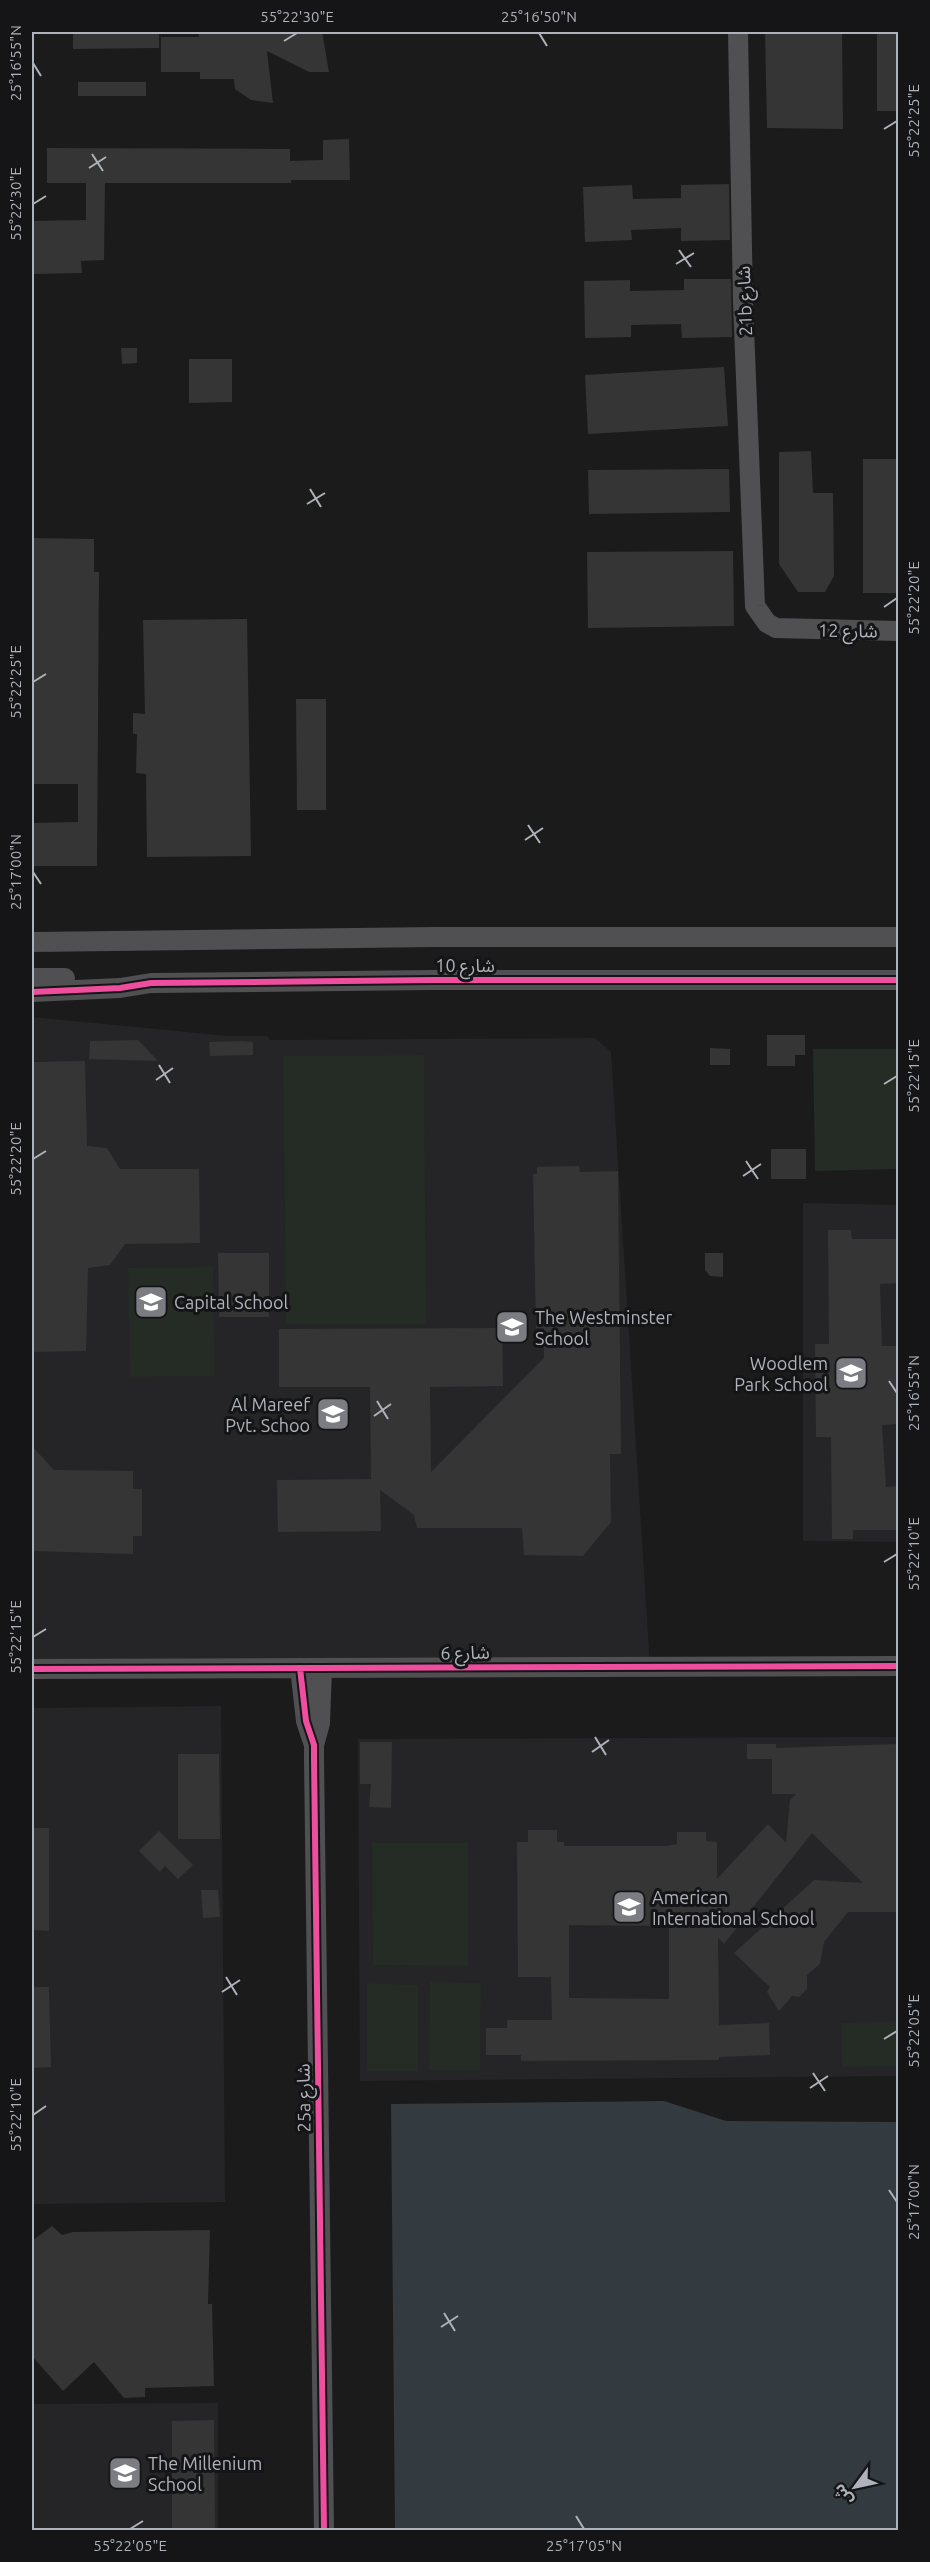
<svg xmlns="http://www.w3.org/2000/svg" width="930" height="2562" viewBox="0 0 930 2562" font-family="Ubuntu,'Noto Sans Arabic',sans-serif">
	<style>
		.built { fill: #252527 }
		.green { fill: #252b25 }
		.water { fill: #333a40 }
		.building { fill: #353536; fill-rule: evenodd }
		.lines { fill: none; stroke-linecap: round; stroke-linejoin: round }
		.minor { stroke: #505053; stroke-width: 20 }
		.cycleway-casing { stroke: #151517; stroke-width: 10 }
		.cycleway { stroke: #ef4d9e; stroke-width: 6 }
		.ticks { fill: none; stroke: #aeb2ba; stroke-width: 2 }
		.labels { text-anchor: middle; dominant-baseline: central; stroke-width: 6; stroke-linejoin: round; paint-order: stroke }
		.street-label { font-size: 18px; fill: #aeb2ba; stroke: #151517 }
		.poi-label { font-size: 18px; fill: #aeb2ba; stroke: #151517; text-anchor: start }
		.neatline { fill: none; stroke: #aeb2ba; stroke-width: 2 }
		.ticks-label { font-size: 15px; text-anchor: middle; fill: #aeb2ba }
	</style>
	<rect width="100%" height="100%" fill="#1b1b1b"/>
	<path class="built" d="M 32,1017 L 228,1036 L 267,1036 L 270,1040 L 595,1038 L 611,1052 L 650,1666 L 32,1672 Z
		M 803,1203 L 898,1205 L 898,1542 L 803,1541 Z
		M 221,1706 L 225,2202 L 32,2204 L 32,1708 Z
		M 898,1737 L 898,2076 L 360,2081 L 358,1739 Z
		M 218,2403 L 218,2530 L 32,2530 L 32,2404 Z"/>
	<path class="green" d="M 813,1049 L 898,1049 L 898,1169 L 815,1171 Z
		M 424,1055 L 426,1324 L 286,1324 L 283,1056 Z
		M 213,1267 L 215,1376 L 130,1377 L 128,1268 Z
		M 372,1843 L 468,1843 L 468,1966 L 373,1965 Z
		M 430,1982 L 481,1983 L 480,2070 L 429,2070 Z
		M 367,1983 L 418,1985 L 418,2071 L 367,2071 Z
		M 898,2021 L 898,2066 L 842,2067 L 841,2023 Z"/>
	<path class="water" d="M 664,2101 L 726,2121 L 898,2122 L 898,2530 L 395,2530 L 391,2104 Z"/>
	<path class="building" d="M 73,32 L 159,32 L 159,48 L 73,49 Z
		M 198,32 L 322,32 L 329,72 L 309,72 L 267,51 L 273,103 L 251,100 L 235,89 L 234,79 L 200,79 L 200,72 L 161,72 L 161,37 L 199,37 Z
		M 765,32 L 842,32 L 843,129 L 767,128 Z
		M 877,32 L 898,32 L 898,111 L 877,111 Z
		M 78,82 L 146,82 L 146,96 L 78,96 Z
		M 349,139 L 350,180 L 291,180 L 291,183 L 105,183 L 104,260 L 81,261 L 82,273 L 32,274 L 32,221 L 86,220 L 86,183 L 47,183 L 47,148 L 290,149 L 290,161 L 323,160 L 323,140 Z
		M 729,184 L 730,240 L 681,241 L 681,228 L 631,230 L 632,240 L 585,242 L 583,187 L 632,185 L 633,199 L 681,198 L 681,185 Z
		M 684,279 L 731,279 L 732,337 L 682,338 L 681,324 L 631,325 L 631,337 L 585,338 L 584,281 L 630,280 L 630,291 L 684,290 Z
		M 121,348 L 137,348 L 137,363 L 122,364 Z
		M 189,359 L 232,359 L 232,402 L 189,403 Z
		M 724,367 L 728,426 L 588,434 L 585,375 Z
		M 811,451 L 813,493 L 833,493 L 834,576 L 825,592 L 798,592 L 779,564 L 779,452 Z
		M 863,459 L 898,459 L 898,593 L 863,593 Z
		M 729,469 L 730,512 L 589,514 L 588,470 Z
		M 32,538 L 94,539 L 94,572 L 99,572 L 97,866 L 32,866 L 32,823 L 78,822 L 78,784 L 32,784 Z
		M 733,551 L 734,626 L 588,628 L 587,552 Z
		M 247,619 L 251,856 L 147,857 L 146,774 L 136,773 L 137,734 L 133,734 L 133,713 L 145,714 L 143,620 Z
		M 296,699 L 326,699 L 326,810 L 297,810 Z
		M 767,1035 L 805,1035 L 805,1055 L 795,1055 L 795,1066 L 767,1066 Z
		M 138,1040 L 158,1061 L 89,1059 L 90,1041 Z
		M 241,1041 L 253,1042 L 253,1055 L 210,1056 L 209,1042 Z
		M 710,1048 L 730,1049 L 730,1065 L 710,1065 Z
		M 85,1061 L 87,1146 L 107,1148 L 120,1169 L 199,1169 L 200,1243 L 125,1244 L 110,1265 L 88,1268 L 86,1351 L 32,1352 L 32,1062 Z
		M 771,1149 L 806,1149 L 806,1179 L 771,1179 Z
		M 579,1166 L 580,1172 L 618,1171 L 621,1454 L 610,1454 L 611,1522 L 583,1556 L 524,1555 L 522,1528 L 417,1528 L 414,1515 L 380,1490 L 381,1531 L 278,1532 L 277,1480 L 371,1479 L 370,1387 L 279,1387 L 279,1329 L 502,1328 L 503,1386 L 430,1387 L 431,1472 L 544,1358 L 544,1328 L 536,1328 L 533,1174 L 537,1174 L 537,1167 Z
		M 828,1230 L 851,1230 L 852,1239 L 898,1239 L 898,1283 L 880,1284 L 882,1346 L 898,1346 L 898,1424 L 882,1425 L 886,1487 L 898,1486 L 898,1530 L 853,1530 L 853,1539 L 832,1539 L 831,1437 L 816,1437 L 815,1344 L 829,1344 Z
		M 218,1253 L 269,1253 L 269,1317 L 219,1317 Z
		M 705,1253 L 723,1253 L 723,1277 L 710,1276 L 705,1270 Z
		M 32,1446 L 54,1470 L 133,1471 L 133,1489 L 142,1489 L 142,1536 L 133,1536 L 133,1554 L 32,1551 Z
		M 360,1742 L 392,1742 L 391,1808 L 369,1807 L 371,1784 L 360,1784 Z
		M 747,1744 L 776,1744 L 776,1748 L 898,1744 L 898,1912 L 848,1912 L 824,1942 L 820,1964 L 807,1975 L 807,1989 L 799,1997 L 792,1996 L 779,2011 L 767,1992 L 770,1987 L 734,1953 L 814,1880 L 863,1883 L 812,1833 L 724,1944 L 718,1938 L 719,2025 L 769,2023 L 770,2055 L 719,2057 L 719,2060 L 521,2061 L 521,2055 L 486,2055 L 486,2028 L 507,2028 L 507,2020 L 552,2020 L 551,1977 L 518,1977 L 517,1842 L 528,1842 L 528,1830 L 557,1830 L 557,1842 L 564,1842 L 564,1846 L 667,1846 L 677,1844 L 677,1832 L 706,1832 L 706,1841 L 717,1842 L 717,1879 L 768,1824 L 786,1843 L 790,1800 L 796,1794 L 772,1794 L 772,1759 L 747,1759 ZM 569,1925 L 669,1926 L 669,1999 L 569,1998 Z
		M 178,1754 L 219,1754 L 220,1839 L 178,1839 Z
		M 32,1828 L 49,1828 L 49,1931 L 32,1930 Z
		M 159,1831 L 193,1865 L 178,1879 L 165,1866 L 160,1872 L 139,1851 Z
		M 201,1890 L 218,1890 L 220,1917 L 203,1918 Z
		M 32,1987 L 49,1987 L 51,2067 L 32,2068 Z
		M 52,2226 L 62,2235 L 73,2232 L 210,2230 L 208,2304 L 212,2304 L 214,2386 L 145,2388 L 145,2397 L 124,2398 L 94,2362 L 63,2391 L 32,2356 L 32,2241 Z
		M 214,2420 L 215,2530 L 172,2530 L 172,2421 Z"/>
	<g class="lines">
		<path class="minor" d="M 738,32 L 743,302 L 755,606 L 767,623 L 776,628 L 898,631
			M 32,942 L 435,937 L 898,937
			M 32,978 L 65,978
			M 32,992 L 120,988 L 151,983 L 433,980 L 898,980
			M 300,1668 L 306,1721 L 314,1745 L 314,1758 L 324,2530
			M 32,1669 L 898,1666
			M 314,1745 L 320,1723 L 322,1668"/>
		<defs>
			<path id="cycleway" d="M 32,992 L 120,988 L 151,983 L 433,980 L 898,980
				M 300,1668 L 306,1721 L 314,1745 L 314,1758 L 324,2530
				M 32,1669 L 898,1666"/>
		</defs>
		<use href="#cycleway" class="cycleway-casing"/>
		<use href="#cycleway" class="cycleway"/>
	</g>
	<path class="ticks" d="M 539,33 L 547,46M 284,41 L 297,33M 33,63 L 41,76M 884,129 L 897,121M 92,154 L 103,171M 89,168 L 106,157M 33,204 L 46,196M 679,250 L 691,267M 676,264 L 694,253M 310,489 L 321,507M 307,504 L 325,493M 884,607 L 897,598M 33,682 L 46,674M 528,825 L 540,843M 525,840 L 543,828M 33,872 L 41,884M 159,1065 L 170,1083M 156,1080 L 173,1068M 884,1084 L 897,1076M 33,1159 L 46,1151M 746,1161 L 758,1179M 743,1176 L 761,1164M 889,1381 L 897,1393M 377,1401 L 388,1419M 374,1416 L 391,1404M 884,1562 L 897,1554M 33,1637 L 46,1629M 595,1737 L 606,1755M 592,1752 L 609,1740M 226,1977 L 237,1995M 222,1992 L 240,1980M 884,2039 L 897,2031M 813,2073 L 825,2091M 810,2088 L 828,2076M 33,2115 L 46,2106M 889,2190 L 897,2202M 444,2313 L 455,2331M 441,2327 L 458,2316M 576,2516 L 584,2529M 130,2529 L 143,2521"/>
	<defs>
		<symbol id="school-square" viewBox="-11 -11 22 22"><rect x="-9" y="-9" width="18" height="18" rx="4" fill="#7b7d82" stroke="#151517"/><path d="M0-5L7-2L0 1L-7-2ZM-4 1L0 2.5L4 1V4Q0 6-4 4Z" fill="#fff"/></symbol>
	</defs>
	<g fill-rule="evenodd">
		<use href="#school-square" x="132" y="1283" width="38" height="38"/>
		<use href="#school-square" x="493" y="1308" width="38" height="38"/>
		<use href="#school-square" x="832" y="1354" width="38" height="38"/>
		<use href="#school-square" x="314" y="1395" width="38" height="38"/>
		<use href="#school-square" x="610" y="1888" width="38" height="38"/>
		<use href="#school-square" x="106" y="2454" width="38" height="38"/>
	</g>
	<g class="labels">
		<g class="street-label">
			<text transform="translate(744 301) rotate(-92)">21b شارع</text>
			<text transform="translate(848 630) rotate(1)">شارع 12</text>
			<text x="465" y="965">شارع 10</text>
			<text transform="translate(465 1652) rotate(-1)">شارع 6</text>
			<text transform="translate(303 2098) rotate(-91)">25a شارع</text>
		</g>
		<g class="poi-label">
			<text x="174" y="1302">Capital School</text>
			<text x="535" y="1317">The Westminster<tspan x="535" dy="21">School</tspan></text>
			<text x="828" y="1363" text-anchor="end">Woodlem<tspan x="828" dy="21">Park School</tspan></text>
			<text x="310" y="1404" text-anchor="end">Al Mareef<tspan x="310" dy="21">Pvt. Schoo</tspan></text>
			<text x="652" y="1897">American<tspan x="652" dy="21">International School</tspan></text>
			<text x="148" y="2463">The Millenium<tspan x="148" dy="21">School</tspan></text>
		</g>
	</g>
	<rect width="930" height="2562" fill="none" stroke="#151517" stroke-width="66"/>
	<g transform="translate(855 2487) rotate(237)" stroke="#151517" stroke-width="4.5" paint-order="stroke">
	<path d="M0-4.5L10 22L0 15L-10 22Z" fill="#aeb2ba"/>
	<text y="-9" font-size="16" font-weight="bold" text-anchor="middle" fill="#aeb2ba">ش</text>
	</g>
	<rect x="33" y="33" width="864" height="2496" class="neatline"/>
	<g class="ticks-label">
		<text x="297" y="22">55°22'30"E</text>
		<text x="539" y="22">25°16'50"N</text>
		<text transform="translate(16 63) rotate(-90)" y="5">25°16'55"N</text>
		<text transform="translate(914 121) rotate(-90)" y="5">55°22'25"E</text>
		<text transform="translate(16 204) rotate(-90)" y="5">55°22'30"E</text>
		<text transform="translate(914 598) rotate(-90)" y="5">55°22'20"E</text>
		<text transform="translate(16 682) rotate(-90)" y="5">55°22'25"E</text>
		<text transform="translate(16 872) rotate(-90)" y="5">25°17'00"N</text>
		<text transform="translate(914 1076) rotate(-90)" y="5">55°22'15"E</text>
		<text transform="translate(16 1159) rotate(-90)" y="5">55°22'20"E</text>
		<text transform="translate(914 1393) rotate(-90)" y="5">25°16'55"N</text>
		<text transform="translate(914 1554) rotate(-90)" y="5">55°22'10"E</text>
		<text transform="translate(16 1637) rotate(-90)" y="5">55°22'15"E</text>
		<text transform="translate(914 2031) rotate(-90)" y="5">55°22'05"E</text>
		<text transform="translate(16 2115) rotate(-90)" y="5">55°22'10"E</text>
		<text transform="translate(914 2202) rotate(-90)" y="5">25°17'00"N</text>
		<text x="130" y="2551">55°22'05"E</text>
		<text x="584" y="2551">25°17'05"N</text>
	</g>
</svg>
